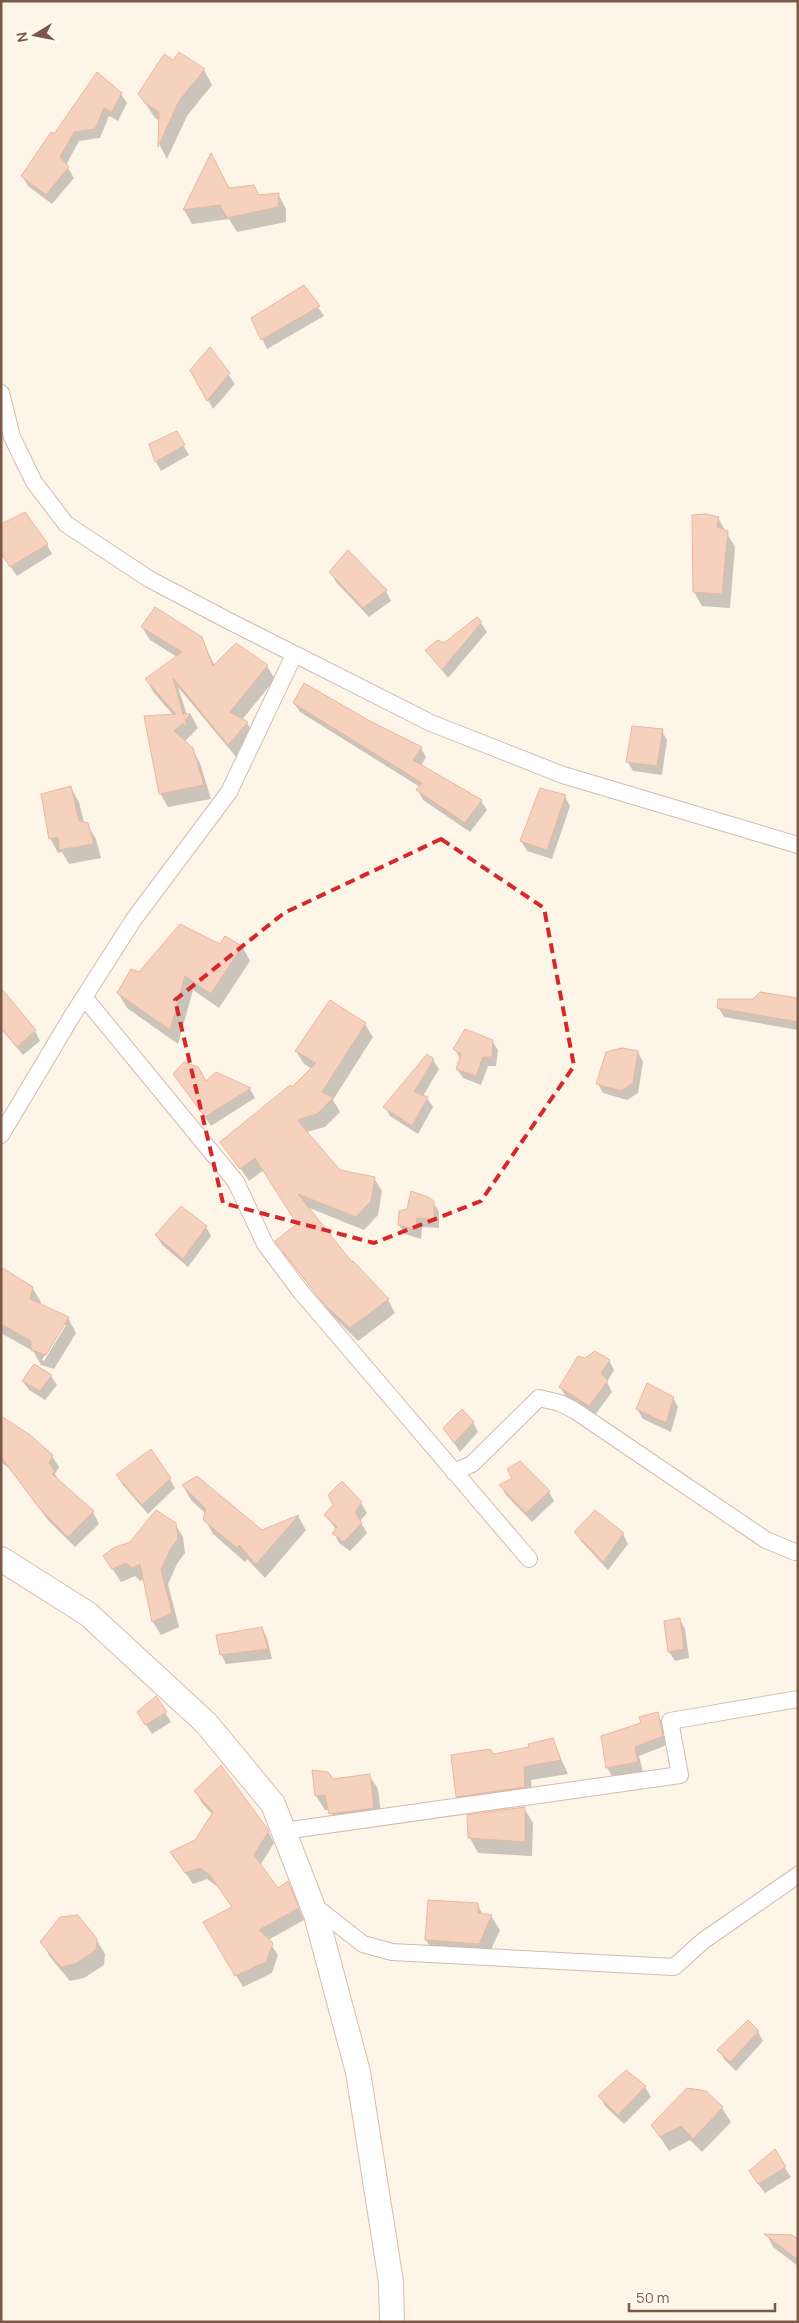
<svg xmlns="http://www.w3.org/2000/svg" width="799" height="2323" viewBox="0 0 799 2323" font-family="Manrope,sans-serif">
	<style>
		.shadow { fill: #0003; fill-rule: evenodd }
		.building { fill: #f6d1be; stroke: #ebb69d }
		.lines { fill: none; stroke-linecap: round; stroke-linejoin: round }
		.street-casing { stroke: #d3bbad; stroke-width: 18 }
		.secondary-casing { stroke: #d8bdac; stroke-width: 26 }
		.street { stroke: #fff; stroke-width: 16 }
		.secondary { stroke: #fff; stroke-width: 24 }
		.marked { fill: none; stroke: #d62828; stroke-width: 4; stroke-dasharray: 10 6; stroke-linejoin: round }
	</style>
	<rect width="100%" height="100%" fill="#fef5e9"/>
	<path class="shadow" d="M 174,62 L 204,70 L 212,85 L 187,116 L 167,159 L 160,146 L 160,121 L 155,118 L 139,94 Z
		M 121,94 L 127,103 L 118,121 L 109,116 L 100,138 L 79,141 L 66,165 L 74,178 L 52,204 L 28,186 L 22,176 L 54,136 Z
		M 211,156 L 229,190 L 260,196 L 278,194 L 286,209 L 286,222 L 237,232 L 229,219 L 192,224 L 184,210 Z
		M 304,287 L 324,316 L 267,349 L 252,318 Z
		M 210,349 L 235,384 L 213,409 L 191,370 Z
		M 176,433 L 189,455 L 161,471 L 156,462 L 151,445 Z
		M 718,518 L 735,547 L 730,608 L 702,606 L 694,592 Z
		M 47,545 L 52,554 L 17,576 L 1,553 Z
		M 348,552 L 386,591 L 391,601 L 369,617 L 336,582 L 331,572 Z
		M 481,623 L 487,632 L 448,678 L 427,650 L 444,644 Z
		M 142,627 L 201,638 L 215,666 L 236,645 L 267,666 L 275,679 L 242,720 L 247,723 L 255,736 L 236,757 L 178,687 L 187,715 L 191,715 L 198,728 L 192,734 L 193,737 L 191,735 L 184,742 L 192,749 L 200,763 L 211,799 L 168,807 L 160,793 L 174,716 L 154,693 L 146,679 L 177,657 L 150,640 Z
		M 294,703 L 369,722 L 421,748 L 426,757 L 421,766 L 481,801 L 487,810 L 470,832 L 423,800 L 418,790 L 420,787 L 300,712 Z
		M 662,731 L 667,740 L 662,775 L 633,771 L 627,761 Z
		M 71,788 L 79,802 L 84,823 L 87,824 L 96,839 L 101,858 L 69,864 L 62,852 L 58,853 L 50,838 Z
		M 565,797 L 570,806 L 552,859 L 527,851 L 521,841 Z
		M 220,946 L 242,946 L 250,961 L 219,1008 L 193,990 L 178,1044 L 127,1008 L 118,993 L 139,974 Z
		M 1,992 L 3,992 L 35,1031 L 40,1041 L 23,1055 L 1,1029 Z
		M 798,1000 L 798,1030 L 724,1017 L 718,1007 Z
		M 365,1024 L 373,1037 L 333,1100 L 340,1112 L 325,1127 L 306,1132 L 339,1172 L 374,1178 L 382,1191 L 378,1215 L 364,1230 L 307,1207 L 352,1264 L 388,1300 L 395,1313 L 358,1341 L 333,1316 L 284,1254 L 277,1241 L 298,1224 L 264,1170 L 249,1181 L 222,1142 L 292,1089 L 312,1069 L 304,1064 L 296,1051 Z
		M 492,1041 L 498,1050 L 496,1066 L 488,1066 L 481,1085 L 463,1078 L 457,1069 L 460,1059 L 455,1049 Z
		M 638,1052 L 643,1062 L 638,1093 L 627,1100 L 603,1093 L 598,1084 Z
		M 433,1060 L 439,1069 L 423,1096 L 427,1098 L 433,1107 L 418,1134 L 390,1116 L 385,1107 Z
		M 174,1074 L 206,1083 L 216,1074 L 250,1089 L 255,1098 L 211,1126 Z
		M 433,1202 L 439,1212 L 439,1228 L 422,1227 L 421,1239 L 405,1234 L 399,1225 Z
		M 206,1227 L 211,1236 L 188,1267 L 162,1245 L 157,1236 Z
		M 1,1279 L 32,1287 L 41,1302 L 40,1305 L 68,1318 L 76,1333 L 54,1369 L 41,1365 L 33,1351 L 1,1333 ZM 63,1325 L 66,1325 L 44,1361 L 42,1360 Z
		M 585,1360 L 609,1360 L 614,1370 L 607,1382 L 612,1392 L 595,1415 L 566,1397 L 560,1387 Z
		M 51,1376 L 57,1385 L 45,1400 L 29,1390 L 23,1381 Z
		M 673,1398 L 678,1407 L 671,1432 L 643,1419 L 637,1409 Z
		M 1,1417 L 52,1456 L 59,1467 L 55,1474 L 60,1483 L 93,1512 L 99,1524 L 75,1547 L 48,1520 L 10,1469 L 1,1462 Z
		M 473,1422 L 478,1432 L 460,1452 L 444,1428 Z
		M 117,1476 L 170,1479 L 175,1488 L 148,1514 L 123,1485 Z
		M 183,1486 L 261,1532 L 298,1516 L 306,1530 L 265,1578 L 247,1559 L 245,1562 L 213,1534 L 205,1519 L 206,1514 L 191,1500 Z
		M 501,1486 L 549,1492 L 554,1501 L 532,1522 L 506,1495 Z
		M 361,1503 L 367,1513 L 360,1521 L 367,1533 L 350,1551 L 339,1543 L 334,1533 L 336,1529 L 325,1515 Z
		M 175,1524 L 183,1537 L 185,1553 L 177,1564 L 168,1584 L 179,1627 L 161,1635 L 153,1622 L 145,1579 L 140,1581 L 135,1576 L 121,1582 L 104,1556 Z
		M 576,1532 L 623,1534 L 628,1544 L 608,1570 L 581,1541 Z
		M 680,1620 L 685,1629 L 689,1658 L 675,1661 L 669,1652 Z
		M 262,1628 L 267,1638 L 272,1659 L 226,1664 L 221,1654 Z
		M 156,1698 L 171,1722 L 152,1734 L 144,1722 Z
		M 657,1714 L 663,1723 L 667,1745 L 639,1756 L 643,1772 L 612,1777 L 607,1767 L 643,1723 Z
		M 552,1739 L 568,1774 L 531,1780 L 532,1800 L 465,1810 L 457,1796 L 494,1755 L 531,1748 Z
		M 369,1775 L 378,1789 L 382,1822 L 339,1829 L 330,1810 L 325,1810 L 316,1796 L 332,1780 Z
		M 196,1792 L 268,1831 L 274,1843 L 260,1866 L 277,1890 L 288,1883 L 304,1920 L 268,1940 L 278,1955 L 272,1973 L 243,1987 L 204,1922 L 233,1909 L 218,1887 L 207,1879 L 193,1884 L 172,1853 L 196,1841 L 213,1815 L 202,1803 Z
		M 524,1808 L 533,1823 L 532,1856 L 478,1853 L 470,1838 Z
		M 477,1904 L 483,1915 L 491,1916 L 500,1930 L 487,1958 L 434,1954 L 426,1940 Z
		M 96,1939 L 105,1954 L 104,1965 L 84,1978 L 70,1981 L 50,1957 L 42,1942 Z
		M 758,2032 L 763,2041 L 736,2071 L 724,2059 L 719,2050 Z
		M 626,2072 L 645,2087 L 651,2097 L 624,2124 L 605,2106 L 600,2096 Z
		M 705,2092 L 722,2108 L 731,2122 L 702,2152 L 690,2140 L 669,2151 L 652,2125 Z
		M 774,2151 L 791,2177 L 765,2193 L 756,2181 Z
		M 767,2235 L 798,2237 L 798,2266 L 773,2247 Z"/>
	<path class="building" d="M 179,52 L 205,69 L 179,101 L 158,147 L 159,112 L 145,103 L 138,94 L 164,54 L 173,60 Z
		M 97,72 L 122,93 L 112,112 L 104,108 L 95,129 L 74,132 L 60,157 L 69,167 L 46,195 L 21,176 L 51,132 L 54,134 Z
		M 211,153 L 229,188 L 254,185 L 259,195 L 279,193 L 278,207 L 227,218 L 220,205 L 183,210 Z
		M 304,285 L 320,306 L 261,340 L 251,318 Z
		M 210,347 L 230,373 L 207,401 L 190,370 Z
		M 177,431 L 185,445 L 155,462 L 149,444 Z
		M 25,512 L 48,544 L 10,567 L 1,553 L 1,524 Z
		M 706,514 L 719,517 L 717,527 L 728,531 L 722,594 L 693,592 L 692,515 Z
		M 348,550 L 387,590 L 363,608 L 329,572 Z
		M 155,607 L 202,637 L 213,666 L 236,643 L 268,665 L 230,712 L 248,722 L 228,745 L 173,678 L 183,714 L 191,714 L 185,720 L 187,728 L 183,723 L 174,731 L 193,748 L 204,785 L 159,794 L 144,716 L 176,714 L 145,679 L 182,652 L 141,627 Z
		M 477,617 L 482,622 L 442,670 L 425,650 L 438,640 L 444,643 Z
		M 304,683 L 370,721 L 422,747 L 413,760 L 482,800 L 465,823 L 416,790 L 422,783 L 293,703 Z
		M 632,726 L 663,729 L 657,766 L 626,762 Z
		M 71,786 L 79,821 L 88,823 L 94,844 L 59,850 L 58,837 L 49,839 L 41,794 Z
		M 540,788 L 566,795 L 547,850 L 520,841 Z
		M 180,924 L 220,944 L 225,936 L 242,946 L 211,994 L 185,976 L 170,1030 L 117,993 L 131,969 L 139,972 Z
		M 1,988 L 36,1030 L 17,1047 L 1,1028 Z
		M 760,992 L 798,998 L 798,1022 L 717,1008 L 718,999 L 753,999 Z
		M 330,1000 L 366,1023 L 322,1092 L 333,1098 L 317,1114 L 297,1120 L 340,1170 L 375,1177 L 371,1201 L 356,1217 L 298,1194 L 352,1262 L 353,1261 L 389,1299 L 350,1328 L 323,1303 L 275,1241 L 297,1224 L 255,1158 L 240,1169 L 220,1142 L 290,1085 L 292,1087 L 316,1063 L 295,1051 Z
		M 465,1029 L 493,1040 L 492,1057 L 483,1057 L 476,1076 L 456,1069 L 461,1054 L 453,1049 Z
		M 622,1048 L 638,1051 L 633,1083 L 621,1091 L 596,1084 L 606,1052 Z
		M 427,1054 L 434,1059 L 414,1092 L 428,1097 L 412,1126 L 383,1107 Z
		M 184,1062 L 198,1067 L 206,1081 L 216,1072 L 251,1088 L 205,1117 L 173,1074 Z
		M 411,1191 L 428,1197 L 434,1201 L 434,1219 L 417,1218 L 416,1230 L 398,1225 L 399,1211 L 407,1209 Z
		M 181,1206 L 207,1226 L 183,1259 L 155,1235 Z
		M 1,1267 L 33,1287 L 30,1299 L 69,1317 L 46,1355 L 31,1350 L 31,1341 L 1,1324 Z
		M 595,1351 L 610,1360 L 601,1373 L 608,1381 L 589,1406 L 559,1387 L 578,1356 L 585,1358 Z
		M 34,1364 L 52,1375 L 40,1391 L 22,1381 Z
		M 647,1383 L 674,1397 L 666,1423 L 636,1409 Z
		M 462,1409 L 474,1422 L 454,1443 L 443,1428 Z
		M 1,1416 L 30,1435 L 53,1455 L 49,1463 L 55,1471 L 52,1474 L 94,1511 L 68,1537 L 40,1509 L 1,1457 Z
		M 151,1449 L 171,1478 L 142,1505 L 116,1475 Z
		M 520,1461 L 550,1491 L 526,1513 L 499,1485 L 512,1478 L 507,1469 Z
		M 197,1476 L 262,1530 L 299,1515 L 256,1564 L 239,1545 L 237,1548 L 203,1520 L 206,1509 L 182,1485 Z
		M 342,1481 L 362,1502 L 355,1512 L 362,1523 L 344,1542 L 332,1533 L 337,1527 L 324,1515 L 333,1505 L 328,1495 Z
		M 156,1510 L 176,1523 L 178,1539 L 170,1550 L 161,1570 L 172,1613 L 152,1622 L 140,1564 L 132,1568 L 126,1563 L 112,1569 L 103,1556 L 113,1548 L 130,1542 Z
		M 595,1510 L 624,1533 L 603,1562 L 574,1532 Z
		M 680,1618 L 684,1649 L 668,1652 L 664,1621 Z
		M 262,1627 L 268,1649 L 220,1655 L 216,1635 Z
		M 156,1696 L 167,1712 L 145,1725 L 137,1712 Z
		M 658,1712 L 663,1736 L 635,1747 L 638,1762 L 606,1768 L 601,1736 L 641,1723 L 639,1717 Z
		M 553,1738 L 561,1760 L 524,1767 L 525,1787 L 456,1797 L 451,1755 L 490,1749 L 494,1754 L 529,1747 L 528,1744 Z
		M 221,1765 L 269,1831 L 254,1855 L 278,1888 L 288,1881 L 299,1908 L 259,1930 L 273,1943 L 266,1962 L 235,1976 L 203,1922 L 232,1907 L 210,1875 L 200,1868 L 185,1873 L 170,1852 L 195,1840 L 213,1812 L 194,1791 Z
		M 312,1770 L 328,1772 L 333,1779 L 370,1774 L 374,1808 L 329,1814 L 325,1795 L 315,1796 Z
		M 525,1807 L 525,1842 L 468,1838 L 467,1815 Z
		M 428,1900 L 478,1903 L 478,1913 L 492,1915 L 479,1944 L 425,1940 Z
		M 78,1915 L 97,1939 L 96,1950 L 75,1964 L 61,1967 L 40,1942 L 60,1917 Z
		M 748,2020 L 759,2031 L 730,2062 L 717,2050 Z
		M 626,2070 L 646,2086 L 618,2115 L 598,2096 Z
		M 687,2088 L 706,2091 L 723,2107 L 693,2139 L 681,2126 L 660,2137 L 651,2125 Z
		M 775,2149 L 786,2167 L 758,2184 L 749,2171 Z
		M 764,2234 L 792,2235 L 798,2240 L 798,2260 Z"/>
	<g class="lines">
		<defs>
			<path id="street" d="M 1,393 L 12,437 L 34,482 L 66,524 L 149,579 L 229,621 L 431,723 L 563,775 L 798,845
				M 84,997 L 236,1182 L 265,1244 L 301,1292 L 529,1559
				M 1,1135 L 72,1016 L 134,919 L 229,792 L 294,655
				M 454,1472 L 472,1464 L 539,1398 L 560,1403 L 574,1410 L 766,1540 L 795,1552
				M 284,1831 L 680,1775 L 670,1721 L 798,1699
				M 312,1904 L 363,1944 L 392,1952 L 674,1967 L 703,1941 L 798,1875"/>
			<path id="secondary" d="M 1,1559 L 88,1614 L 206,1723 L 273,1804 L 316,1915 L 358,2072 L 391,2282 L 392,2322"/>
		</defs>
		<use href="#street" class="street-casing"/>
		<use href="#secondary" class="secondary-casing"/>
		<use href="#street" class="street"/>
		<use href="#secondary" class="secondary"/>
	</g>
	<path class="marked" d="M 441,839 L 544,908 L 574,1066 L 481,1201 L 374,1243 L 223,1203 L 175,1000 L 284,913 Z"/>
	<rect width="799" height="2323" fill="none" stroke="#7c5849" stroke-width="5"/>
	<g transform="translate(35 35) rotate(260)" stroke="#fff9f1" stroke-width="4" paint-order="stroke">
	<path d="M0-4L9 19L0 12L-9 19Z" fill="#7c5849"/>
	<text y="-8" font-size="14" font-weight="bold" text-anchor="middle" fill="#7c5849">N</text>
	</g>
	<path d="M629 2303v8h146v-8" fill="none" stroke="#7c5849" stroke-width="2.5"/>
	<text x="636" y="2303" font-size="15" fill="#7c5849" stroke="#fff9f1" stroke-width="4" paint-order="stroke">50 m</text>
</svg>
